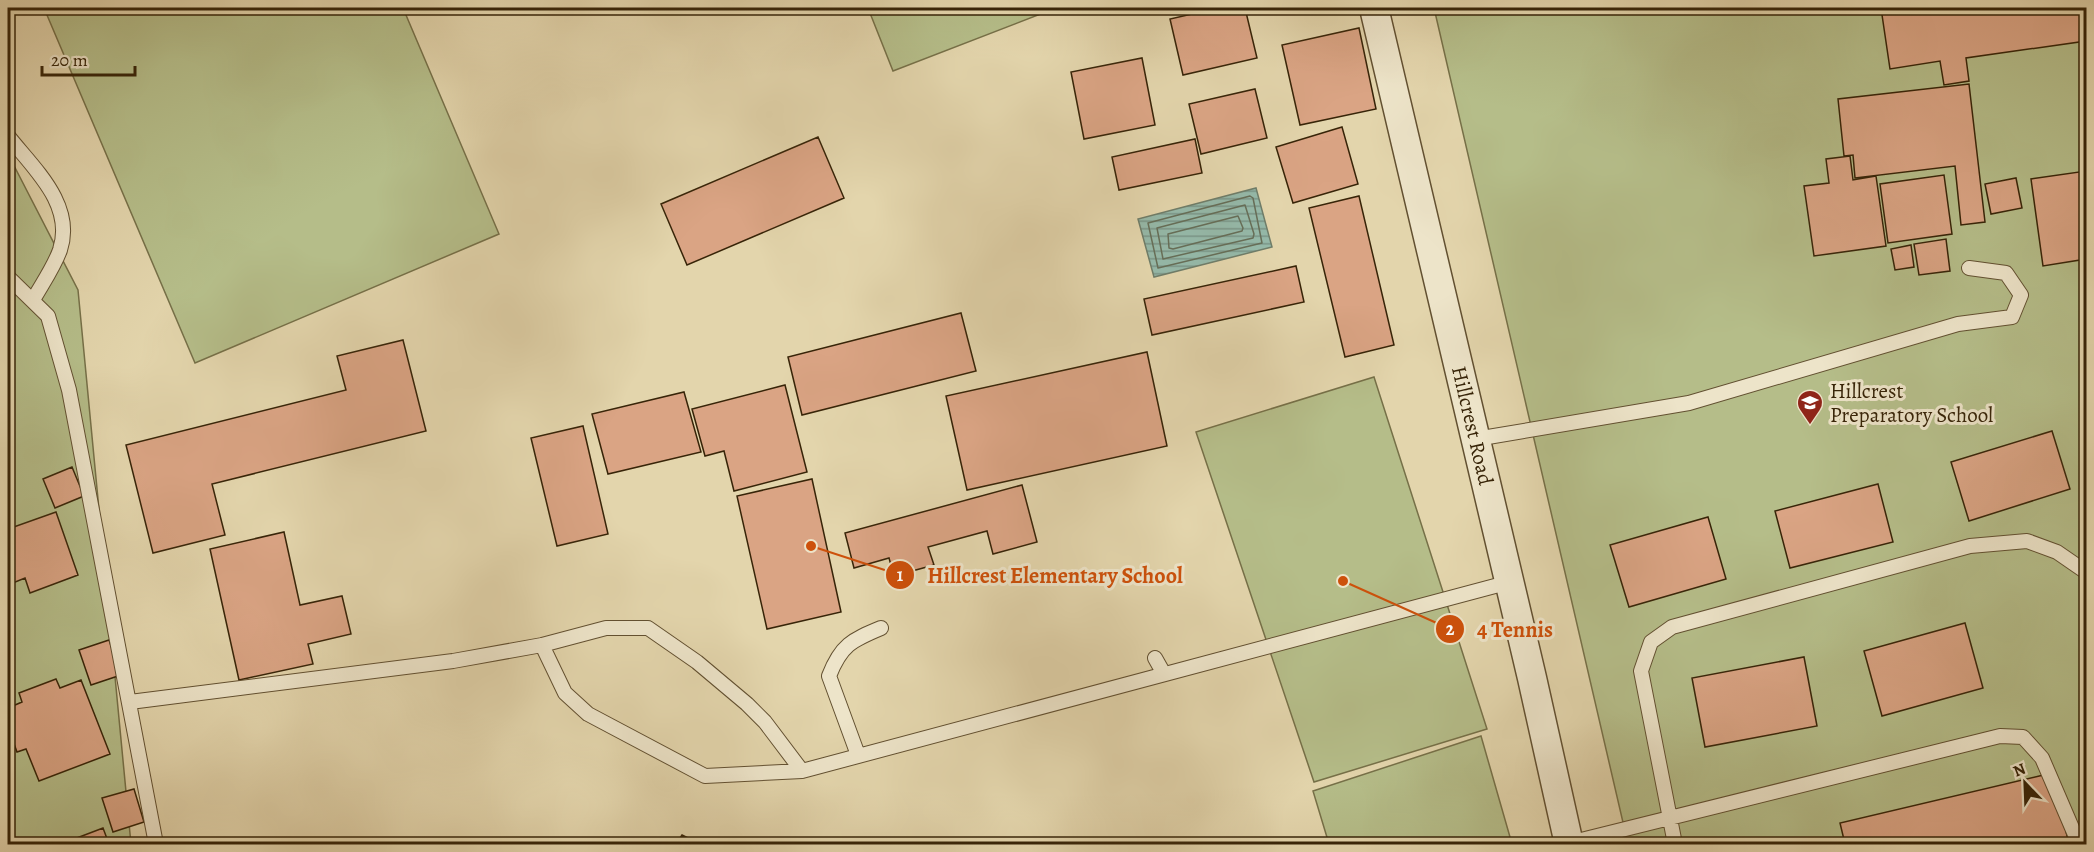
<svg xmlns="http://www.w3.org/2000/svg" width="2094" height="852" viewBox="0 0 2094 852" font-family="Alegreya,serif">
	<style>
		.green { fill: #b5bd89; stroke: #767048; stroke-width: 1.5 }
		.water { fill: url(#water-rules); stroke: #6f7d69; stroke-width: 1.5 }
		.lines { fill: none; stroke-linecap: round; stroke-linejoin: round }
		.shore { stroke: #666e58; stroke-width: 1.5 }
		.building { fill: #daa484; stroke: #372408; stroke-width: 1.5 }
		.lane-casing { stroke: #625031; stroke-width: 16 }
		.street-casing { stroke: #625031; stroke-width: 31 }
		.lane { stroke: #ede4c9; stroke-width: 14 }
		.street { stroke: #ede4c9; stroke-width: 28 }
		.labels { text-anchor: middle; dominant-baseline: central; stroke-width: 6; stroke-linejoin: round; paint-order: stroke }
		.poi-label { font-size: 21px; fill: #372408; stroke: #ede4c9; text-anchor: start }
		.street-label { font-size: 21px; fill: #372408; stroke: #ede4c9 }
		.leader { fill: none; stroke: #cd510b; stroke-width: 2 }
		.callout-dot { fill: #cd510b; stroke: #ede4c9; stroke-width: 2 }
		.mark-label { font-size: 18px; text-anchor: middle; font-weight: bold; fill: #fff }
		.callout-label { font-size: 22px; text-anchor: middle; font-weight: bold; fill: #cd510b; stroke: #ede4c9; stroke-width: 6; stroke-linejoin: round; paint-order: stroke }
	</style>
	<defs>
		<pattern id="water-rules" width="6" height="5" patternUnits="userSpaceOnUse" patternTransform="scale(1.5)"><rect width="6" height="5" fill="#95b9a9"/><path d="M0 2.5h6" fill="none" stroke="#7a9688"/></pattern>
	</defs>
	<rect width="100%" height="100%" fill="#e3d5ac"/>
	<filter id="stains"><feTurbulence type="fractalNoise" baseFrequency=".00333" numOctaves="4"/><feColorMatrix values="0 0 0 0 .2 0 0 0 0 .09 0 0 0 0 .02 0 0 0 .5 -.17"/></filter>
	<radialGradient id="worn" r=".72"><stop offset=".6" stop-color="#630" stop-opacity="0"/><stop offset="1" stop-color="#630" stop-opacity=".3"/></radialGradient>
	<path class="green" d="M 44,8 L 403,8 L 499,234 L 195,363 Z
		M 868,8 L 1056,8 L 893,71 Z
		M 1434,8 L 2086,8 L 2086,844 L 1628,844 Z
		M 8,154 L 78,290 L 131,844 L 8,844 Z
		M 1374,377 L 1487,729 L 1314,782 L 1196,432 Z
		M 1481,736 L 1512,844 L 1329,844 L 1313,791 Z"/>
	<path class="water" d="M 1256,188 L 1272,247 L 1154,277 L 1138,219 Z"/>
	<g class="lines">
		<path class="shore" d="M 1250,196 L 1253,198 L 1262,243 L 1158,268 L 1148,223 Z
			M 1245,205 L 1254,234 L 1253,238 L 1163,259 L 1157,228 Z
			M 1238,216 L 1243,228 L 1242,231 L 1173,249 L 1169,248 L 1168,234 Z"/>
	</g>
	<path class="building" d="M 1218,8 L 1245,8 L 1257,58 L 1183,75 L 1170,19 Z
		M 1881,8 L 1944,8 L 1944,10 L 1961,8 L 2086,8 L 2086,41 L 1966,58 L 1969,81 L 1944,85 L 1940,61 L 1890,69 Z
		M 1359,28 L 1376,109 L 1300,125 L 1282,45 Z
		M 1142,58 L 1155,125 L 1084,139 L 1071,72 Z
		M 1969,84 L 1985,222 L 1961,225 L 1955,166 L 1855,178 L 1853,155 L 1844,156 L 1838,99 Z
		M 1255,89 L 1267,138 L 1201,154 L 1189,104 Z
		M 1342,127 L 1358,184 L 1293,203 L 1276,147 Z
		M 818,137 L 844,198 L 687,265 L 661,204 Z
		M 1195,139 L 1202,173 L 1119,190 L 1112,157 Z
		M 1850,156 L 1853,180 L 1876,176 L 1886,246 L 1814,256 L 1804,186 L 1829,183 L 1826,159 Z
		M 2086,171 L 2086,259 L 2043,266 L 2031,179 Z
		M 1944,175 L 1952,234 L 1888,243 L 1880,184 Z
		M 2016,178 L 2022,208 L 1991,214 L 1985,184 Z
		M 1359,196 L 1394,345 L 1345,357 L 1309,208 Z
		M 1946,239 L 1950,271 L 1919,275 L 1914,244 Z
		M 1911,245 L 1914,267 L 1895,270 L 1891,249 Z
		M 1296,266 L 1304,302 L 1152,335 L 1144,299 Z
		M 961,313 L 976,371 L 802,415 L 788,357 Z
		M 403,340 L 426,431 L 212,484 L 225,535 L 153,553 L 126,445 L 346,390 L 337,356 Z
		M 1147,352 L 1167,446 L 967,490 L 946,396 Z
		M 785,385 L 807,472 L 734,491 L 724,451 L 705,456 L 692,409 Z
		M 684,392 L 701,452 L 608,474 L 592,414 Z
		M 583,426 L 608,534 L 557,546 L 531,438 Z
		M 2052,431 L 2070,489 L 1969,521 L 1951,462 Z
		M 72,467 L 84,496 L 55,508 L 43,479 Z
		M 812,479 L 841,612 L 767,629 L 737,496 Z
		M 1878,484 L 1893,542 L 1790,568 L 1775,511 Z
		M 1022,485 L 1037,542 L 993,554 L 987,531 L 928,547 L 934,565 L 894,576 L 889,558 L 854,568 L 845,533 Z
		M 56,512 L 78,575 L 30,593 L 25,578 L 8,585 L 8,529 Z
		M 1708,517 L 1726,579 L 1629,607 L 1610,545 Z
		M 284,532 L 300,605 L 342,596 L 351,634 L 308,644 L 313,664 L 239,680 L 210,549 Z
		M 1965,623 L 1983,688 L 1882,716 L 1864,651 Z
		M 109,640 L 121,675 L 91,685 L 79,650 Z
		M 1804,657 L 1817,726 L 1705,747 L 1692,678 Z
		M 56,679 L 60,688 L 81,680 L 110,754 L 39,781 L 26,749 L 17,752 L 8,727 L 8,708 L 22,702 L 19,693 Z
		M 2052,773 L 2069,844 L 1845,844 L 1840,823 Z
		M 134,789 L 144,822 L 113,832 L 102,798 Z
		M 103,828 L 109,844 L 61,844 Z
		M 682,835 L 700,844 L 676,844 Z"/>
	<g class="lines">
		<defs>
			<path id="lane" d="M 8,136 C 33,168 75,204 60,250 C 54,267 42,284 33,300
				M 8,277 L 48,316 L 69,390 L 156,844
				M 1476,439 L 1689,403 L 1958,324 L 2012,317 L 2021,295 L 2006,273 L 1969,268
				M 542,645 L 565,693 L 588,714 L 705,776 L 802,771 L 1510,582
				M 1155,658 L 1164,674
				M 130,702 L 453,661 L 542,645 L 606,628 L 648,628 L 697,662 L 747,704 L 765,722 L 802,771
				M 858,755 L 829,676 C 841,645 852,640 881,628
				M 1569,843 L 2000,736 L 2023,737 L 2042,758 L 2079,844
				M 1675,844 L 1641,671 L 1651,642 L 1672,627 L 1970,546 L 2027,541 L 2057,552 L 2086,572"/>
			<g id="street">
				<path id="s1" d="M 1374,8 L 1532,678 L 1569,844"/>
			</g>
		</defs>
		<use href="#lane" class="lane-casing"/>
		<use href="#street" class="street-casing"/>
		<use href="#lane" class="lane"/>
		<use href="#street" class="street"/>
	</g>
	<defs>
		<symbol id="school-pin" viewBox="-11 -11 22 30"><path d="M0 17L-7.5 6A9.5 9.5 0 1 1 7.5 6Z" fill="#8f2418" stroke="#ede4c9"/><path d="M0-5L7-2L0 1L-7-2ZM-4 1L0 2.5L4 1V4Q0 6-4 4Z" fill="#fff"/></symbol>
	</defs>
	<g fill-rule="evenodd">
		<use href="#school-pin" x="1795" y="388" width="30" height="40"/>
	</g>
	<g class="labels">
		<g class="poi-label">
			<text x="1830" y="391">Hillcrest<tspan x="1830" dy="24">Preparatory School</tspan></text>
		</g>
		<g class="street-label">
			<text stroke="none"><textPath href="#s1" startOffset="429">Hillcrest Road</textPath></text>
		</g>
	</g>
	<path class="leader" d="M811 546L900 575M1343 581L1450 629"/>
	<g class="callout-dot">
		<circle cx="811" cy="546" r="6"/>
		<circle cx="1343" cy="581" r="6"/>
		<circle cx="900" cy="575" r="15"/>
		<circle cx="1450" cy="629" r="15"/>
	</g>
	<g class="mark-label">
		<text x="900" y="581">1</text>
		<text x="1450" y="635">2</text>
	</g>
	<g class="callout-label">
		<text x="1055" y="583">Hillcrest Elementary School</text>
		<text x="1515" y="637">4 Tennis</text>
	</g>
	<rect width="2094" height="852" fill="none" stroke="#e3d5ac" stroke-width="30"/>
	<rect x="9" y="9" width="2076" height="834" fill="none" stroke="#372408" stroke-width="3"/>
	<rect x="15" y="15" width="2064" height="822" fill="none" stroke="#372408" stroke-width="1.5"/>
	<g transform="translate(2025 783) rotate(337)" stroke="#ede4c9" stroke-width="4.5" paint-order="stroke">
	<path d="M0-4.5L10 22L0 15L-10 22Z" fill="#372408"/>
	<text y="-9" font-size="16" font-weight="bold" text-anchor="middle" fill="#372408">N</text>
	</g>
	<path d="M42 66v9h93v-9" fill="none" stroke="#372408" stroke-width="3"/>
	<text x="51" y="66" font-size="18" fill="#372408" stroke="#ede4c9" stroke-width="4.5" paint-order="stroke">20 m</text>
	<rect width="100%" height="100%" filter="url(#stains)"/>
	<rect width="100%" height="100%" fill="url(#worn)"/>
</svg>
